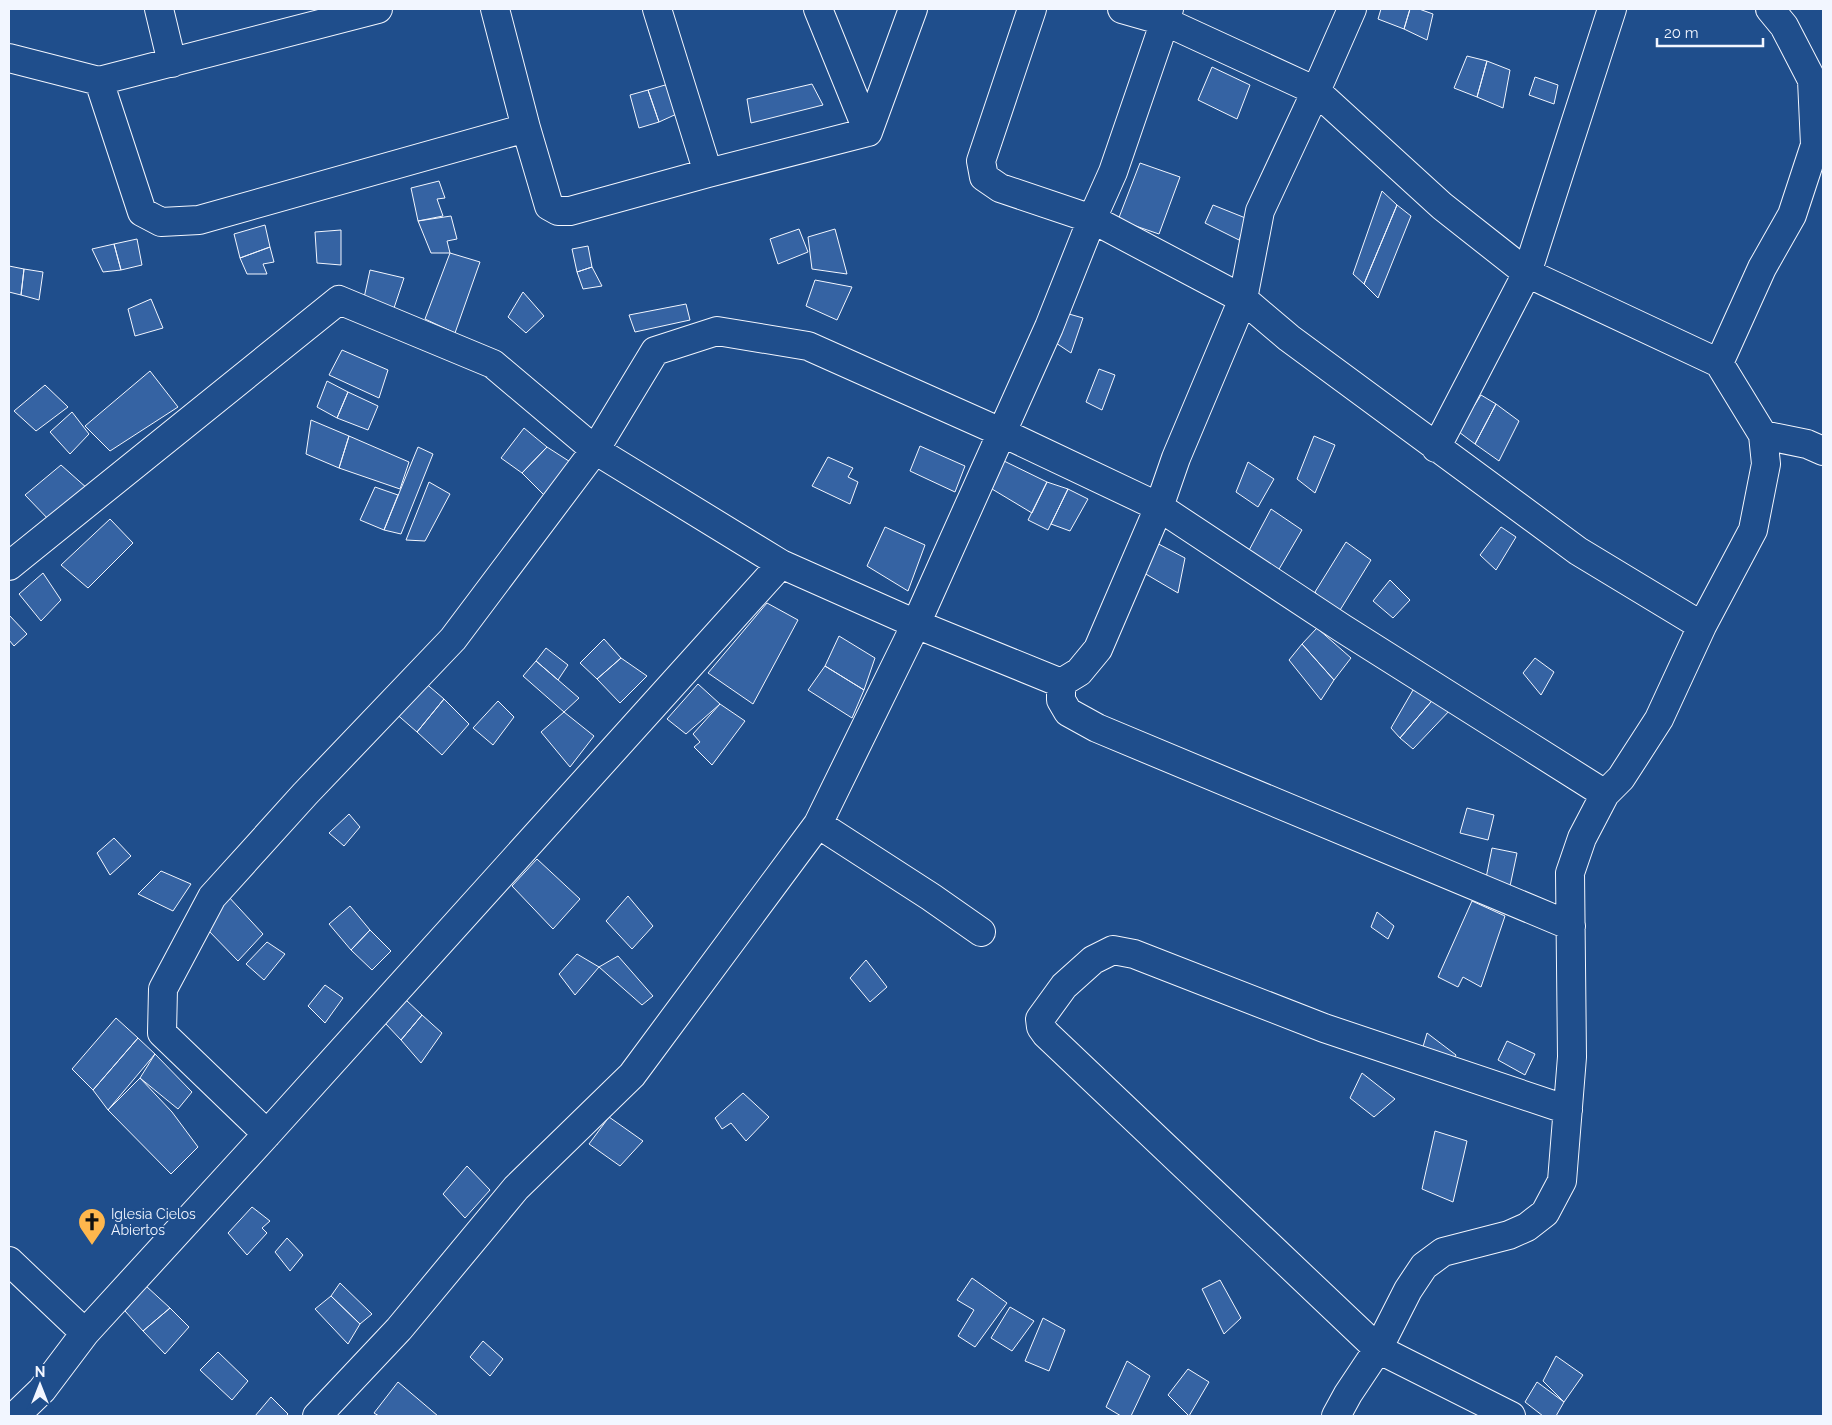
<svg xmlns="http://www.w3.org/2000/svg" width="1832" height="1425" viewBox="0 0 1832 1425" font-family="Raleway,sans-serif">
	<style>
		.building { fill: #3563a3; stroke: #f2f6ff }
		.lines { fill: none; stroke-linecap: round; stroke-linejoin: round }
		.street-casing { stroke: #f2f6ff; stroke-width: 30 }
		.street { stroke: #1f4e8c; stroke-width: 28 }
		.labels { text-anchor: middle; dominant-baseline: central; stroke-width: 4; stroke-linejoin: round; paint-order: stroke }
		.poi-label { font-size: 14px; fill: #f2f6ff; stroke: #1f4e8c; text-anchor: start }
	</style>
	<rect width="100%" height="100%" fill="#1f4e8c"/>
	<path class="building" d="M 1381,9 L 1410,9 L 1404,29 L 1378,19 Z
		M 1410,9 L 1419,9 L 1433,14 L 1427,40 L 1404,29 Z
		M 1467,56 L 1487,61 L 1477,97 L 1454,88 Z
		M 1487,61 L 1510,70 L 1503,108 L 1477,97 Z
		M 1212,67 L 1250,85 L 1237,119 L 1198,100 Z
		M 1535,77 L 1558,85 L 1554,104 L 1529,95 Z
		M 672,83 L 681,112 L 659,122 L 648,90 Z
		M 812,84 L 823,105 L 751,123 L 747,99 Z
		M 648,90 L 659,122 L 639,128 L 630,95 Z
		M 1140,163 L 1180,177 L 1159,234 L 1118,220 Z
		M 439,181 L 445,198 L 437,199 L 443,216 L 418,221 L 411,188 Z
		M 1382,191 L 1397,205 L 1364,284 L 1353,274 Z
		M 1213,205 L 1248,219 L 1239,240 L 1205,223 Z
		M 1397,205 L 1411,216 L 1378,298 L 1364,284 Z
		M 451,216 L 457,239 L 447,241 L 450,253 L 431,253 L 418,221 Z
		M 265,225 L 270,247 L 240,258 L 234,234 Z
		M 799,229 L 808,252 L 778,264 L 770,239 Z
		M 835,229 L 847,274 L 812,269 L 808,237 Z
		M 341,230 L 341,265 L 317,263 L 315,232 Z
		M 137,239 L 142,265 L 121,270 L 114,244 Z
		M 114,244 L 121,270 L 103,272 L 92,249 Z
		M 588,246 L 592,267 L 577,272 L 572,249 Z
		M 270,247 L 274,262 L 263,264 L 267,274 L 247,274 L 240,258 Z
		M 450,253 L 480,262 L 455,333 L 425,319 Z
		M 9,266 L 24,269 L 21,295 L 9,292 Z
		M 592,267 L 602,286 L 583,289 L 577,272 Z
		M 24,269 L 43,272 L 39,300 L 21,295 Z
		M 370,270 L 404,278 L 394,308 L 364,298 Z
		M 815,280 L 852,287 L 837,320 L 806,306 Z
		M 523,292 L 544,316 L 526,333 L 508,317 Z
		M 151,299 L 163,328 L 135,336 L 128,309 Z
		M 686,304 L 690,320 L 635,332 L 629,315 Z
		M 1069,314 L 1083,318 L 1071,353 L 1056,343 Z
		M 342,350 L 388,370 L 379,398 L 329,375 Z
		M 1099,369 L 1115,375 L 1102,410 L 1086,402 Z
		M 150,371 L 178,407 L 110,451 L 85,426 Z
		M 327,381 L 348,392 L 337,418 L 317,407 Z
		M 45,385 L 68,407 L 36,431 L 14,411 Z
		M 348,392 L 378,406 L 368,430 L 337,418 Z
		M 1481,395 L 1496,404 L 1475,444 L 1455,429 L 1465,403 L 1474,406 Z
		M 1496,404 L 1519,421 L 1499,461 L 1475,444 Z
		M 72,412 L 89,434 L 70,454 L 50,432 Z
		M 311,420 L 349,436 L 339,468 L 306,454 Z
		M 524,428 L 547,447 L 522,473 L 501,458 Z
		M 349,436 L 409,462 L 400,489 L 339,468 Z
		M 1314,436 L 1335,445 L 1315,493 L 1297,479 Z
		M 920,446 L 965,466 L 955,492 L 910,471 Z
		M 418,447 L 433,454 L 401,534 L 384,530 Z
		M 547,447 L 575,465 L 548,499 L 522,473 Z
		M 828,457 L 853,468 L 848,477 L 858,482 L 850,504 L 812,486 Z
		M 1004,461 L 1047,482 L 1032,513 L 992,489 Z
		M 1248,462 L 1274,479 L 1258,507 L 1236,492 Z
		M 61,465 L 88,489 L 52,523 L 25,495 Z
		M 429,482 L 450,494 L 425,541 L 406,540 Z
		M 1047,482 L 1068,489 L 1048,530 L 1028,520 Z
		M 375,487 L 398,495 L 384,530 L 360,520 Z
		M 1068,489 L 1088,499 L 1070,531 L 1051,524 Z
		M 1271,509 L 1302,530 L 1278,571 L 1246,556 Z
		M 110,519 L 133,543 L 88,588 L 61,565 Z
		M 885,527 L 925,545 L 908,591 L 867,566 Z
		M 1501,527 L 1516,537 L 1496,570 L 1480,555 Z
		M 1151,540 L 1185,558 L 1178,593 L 1139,570 Z
		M 1346,542 L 1371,560 L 1337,615 L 1315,592 Z
		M 43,573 L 61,600 L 41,621 L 19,594 Z
		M 1390,580 L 1410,600 L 1393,618 L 1373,601 Z
		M 767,603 L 798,620 L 753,704 L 708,673 Z
		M 9,615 L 27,634 L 14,646 L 9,640 Z
		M 1317,628 L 1351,658 L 1334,680 L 1302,644 Z
		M 839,636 L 875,658 L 864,690 L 825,666 Z
		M 604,639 L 621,658 L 597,679 L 580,663 Z
		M 1302,644 L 1334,680 L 1321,700 L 1289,660 Z
		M 546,648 L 568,665 L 558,680 L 536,661 Z
		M 621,658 L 647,676 L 620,703 L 597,679 Z
		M 1535,658 L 1554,672 L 1541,695 L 1523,673 Z
		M 536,661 L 579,698 L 564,712 L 523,676 Z
		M 825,666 L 864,690 L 852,718 L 808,690 Z
		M 1420,678 L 1436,696 L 1400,738 L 1391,728 Z
		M 423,681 L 444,699 L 417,732 L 393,711 Z
		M 698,684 L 720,704 L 686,734 L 667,719 Z
		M 1436,696 L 1452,708 L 1413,749 L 1400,738 Z
		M 444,699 L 469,724 L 442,755 L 417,732 Z
		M 498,701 L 514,717 L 493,745 L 473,728 Z
		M 720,704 L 745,721 L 712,765 L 694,747 L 700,742 L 693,734 Z
		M 564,712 L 594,736 L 570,767 L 541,732 Z
		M 1467,808 L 1494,815 L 1488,840 L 1460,833 Z
		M 349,814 L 360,827 L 344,846 L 329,833 Z
		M 114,838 L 131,856 L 110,875 L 97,853 Z
		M 1492,848 L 1517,853 L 1509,891 L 1485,883 Z
		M 537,859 L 580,899 L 553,929 L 512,886 Z
		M 161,871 L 191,884 L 173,911 L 138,894 Z
		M 227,895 L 263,934 L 238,961 L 207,929 Z
		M 628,896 L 653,926 L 632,949 L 606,921 Z
		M 1472,901 L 1505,916 L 1481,987 L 1463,977 L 1458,987 L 1438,977 Z
		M 350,906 L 370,930 L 351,950 L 329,924 Z
		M 1377,912 L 1394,926 L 1388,939 L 1371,927 Z
		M 370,930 L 391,951 L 372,970 L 351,950 Z
		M 267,942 L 285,954 L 264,980 L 246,964 Z
		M 577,954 L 599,967 L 575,995 L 559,974 Z
		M 618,956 L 653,996 L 642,1005 L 599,967 Z
		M 866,960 L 887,987 L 870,1002 L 850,978 Z
		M 325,985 L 343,998 L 325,1023 L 308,1006 Z
		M 406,1000 L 422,1015 L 401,1040 L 385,1023 Z
		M 422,1015 L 442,1033 L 421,1063 L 401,1040 Z
		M 116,1018 L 138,1038 L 93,1090 L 72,1069 Z
		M 1427,1033 L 1456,1055 L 1449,1068 L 1420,1057 Z
		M 138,1038 L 155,1054 L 108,1110 L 93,1090 Z
		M 1507,1041 L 1535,1054 L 1525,1075 L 1498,1060 Z
		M 155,1054 L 192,1092 L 178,1109 L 140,1078 Z
		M 1362,1073 L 1395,1099 L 1374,1117 L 1350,1098 Z
		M 140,1078 L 172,1112 L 198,1147 L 171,1174 L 108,1110 Z
		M 743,1093 L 769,1117 L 746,1141 L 731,1123 L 722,1129 L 715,1118 Z
		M 609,1117 L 643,1141 L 620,1166 L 589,1144 Z
		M 1435,1131 L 1467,1141 L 1453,1202 L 1422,1189 Z
		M 467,1166 L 490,1190 L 465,1218 L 443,1194 Z
		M 252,1207 L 270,1221 L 262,1228 L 267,1233 L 247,1255 L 228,1233 Z
		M 287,1238 L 303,1255 L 290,1271 L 275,1252 Z
		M 972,1278 L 1007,1303 L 975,1347 L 958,1336 L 974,1310 L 957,1300 Z
		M 1220,1280 L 1241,1318 L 1224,1334 L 1202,1289 Z
		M 340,1283 L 372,1314 L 360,1324 L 331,1296 Z
		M 146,1286 L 170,1308 L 143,1331 L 125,1311 Z
		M 331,1296 L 360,1324 L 348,1344 L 315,1309 Z
		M 1010,1307 L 1034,1321 L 1012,1351 L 991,1338 Z
		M 170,1308 L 189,1327 L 165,1354 L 143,1331 Z
		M 1043,1318 L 1065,1330 L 1049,1371 L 1025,1361 Z
		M 483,1341 L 503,1359 L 490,1376 L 470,1357 Z
		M 218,1352 L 248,1381 L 232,1400 L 200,1370 Z
		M 1556,1356 L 1583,1375 L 1564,1402 L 1543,1381 Z
		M 1127,1361 L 1150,1376 L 1131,1416 L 1121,1416 L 1106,1407 Z
		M 1188,1369 L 1209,1382 L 1189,1416 L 1168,1395 Z
		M 398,1382 L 438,1416 L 379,1416 L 374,1413 Z
		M 1537,1382 L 1564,1402 L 1556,1416 L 1543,1416 L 1525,1402 Z
		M 271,1397 L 288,1414 L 286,1416 L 255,1416 Z"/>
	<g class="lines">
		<defs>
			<path id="street" d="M 159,9 L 172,63
				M 495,9 L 526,128
				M 657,9 L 708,173
				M 818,9 L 868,132
				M 1032,9 L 981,161 L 984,177 L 1000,188 L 1092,219 L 1243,299 L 1289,338 L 1578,551 L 1702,626
				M 1122,9 L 1164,21 L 1316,91 L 1442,206 L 1527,273 L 1719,363 L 1763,435 L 1766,464 L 1753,530 L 1702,626 L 1659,719 L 1621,778 L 1605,794 L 1582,838 L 1570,873 L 1572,1057 L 1562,1181 L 1545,1213 L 1527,1227 L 1509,1235 L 1443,1252 L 1424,1266 L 1408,1290 L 1378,1349 L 1348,1394 L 1336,1416
				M 9,58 L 99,81 L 378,9
				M 99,81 L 142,212 L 161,222 L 199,220 L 526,128 L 549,206 L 558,211 L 570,211 L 708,173 L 868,132
				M 868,132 L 913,9
				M 1719,363 L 1762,268 L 1792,215 L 1815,145 L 1812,80 L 1784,26 L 1770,9
				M 1763,435 L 1807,444 L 1823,451
				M 1436,448 L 1527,273 L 1612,9
				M 9,566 L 339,300 L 493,364 L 595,450 L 781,564 L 916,624 L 1061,683 L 1061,700 L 1068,712 L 1097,728 L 1571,926
				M 1061,683 L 1079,672 L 1098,649 L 1159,507 L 1176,458 L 1243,299 L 1260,211 L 1316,91 L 1352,9
				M 818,824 L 931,897 L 981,932
				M 267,1134 L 162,1033 L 163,989 L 212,897 L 305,794 L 453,639 L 595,450 L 655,351 L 717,331 L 808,346 L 1003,433 L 1159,507 L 1342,628 L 1605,794
				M 9,1261 L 85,1333
				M 15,1416 L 42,1390 L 85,1333 L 267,1134 L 781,564
				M 317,1416 L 399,1329 L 516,1188 L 632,1075 L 818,824 L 916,624 L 1049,327 L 1092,219 L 1113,172 L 1169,9
				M 1511,1416 L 1378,1349 L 1046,1034 L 1041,1027 L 1040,1019 L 1064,986 L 1093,960 L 1113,950 L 1134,954 L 1324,1028 L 1568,1110"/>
		</defs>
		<use href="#street" class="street-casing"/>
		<use href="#street" class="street"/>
	</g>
	<defs>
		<symbol id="church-pin" viewBox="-11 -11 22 30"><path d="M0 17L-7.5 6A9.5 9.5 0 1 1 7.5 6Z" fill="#ffb74d" stroke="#1f4e8c"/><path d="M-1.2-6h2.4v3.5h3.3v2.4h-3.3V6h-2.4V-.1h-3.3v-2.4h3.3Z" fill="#111"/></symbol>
	</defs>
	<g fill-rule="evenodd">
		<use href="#church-pin" x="76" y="1206" width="32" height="43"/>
	</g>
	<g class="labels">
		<g class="poi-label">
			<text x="111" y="1214">Iglesia Cielos<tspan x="111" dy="16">Abiertos</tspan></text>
		</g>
	</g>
	<rect width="1832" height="1425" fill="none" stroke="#f2f6ff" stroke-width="20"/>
	<g transform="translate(40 1385)" stroke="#1f4e8c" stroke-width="4" paint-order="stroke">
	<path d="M0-4L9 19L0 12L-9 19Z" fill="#f2f6ff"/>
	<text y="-8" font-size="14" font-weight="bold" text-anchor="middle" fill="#f2f6ff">N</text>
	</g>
	<path d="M1657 38v8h106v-8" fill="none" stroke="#f2f6ff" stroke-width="2.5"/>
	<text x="1664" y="38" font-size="15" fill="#f2f6ff" stroke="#1f4e8c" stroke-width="4" paint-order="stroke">20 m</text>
</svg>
